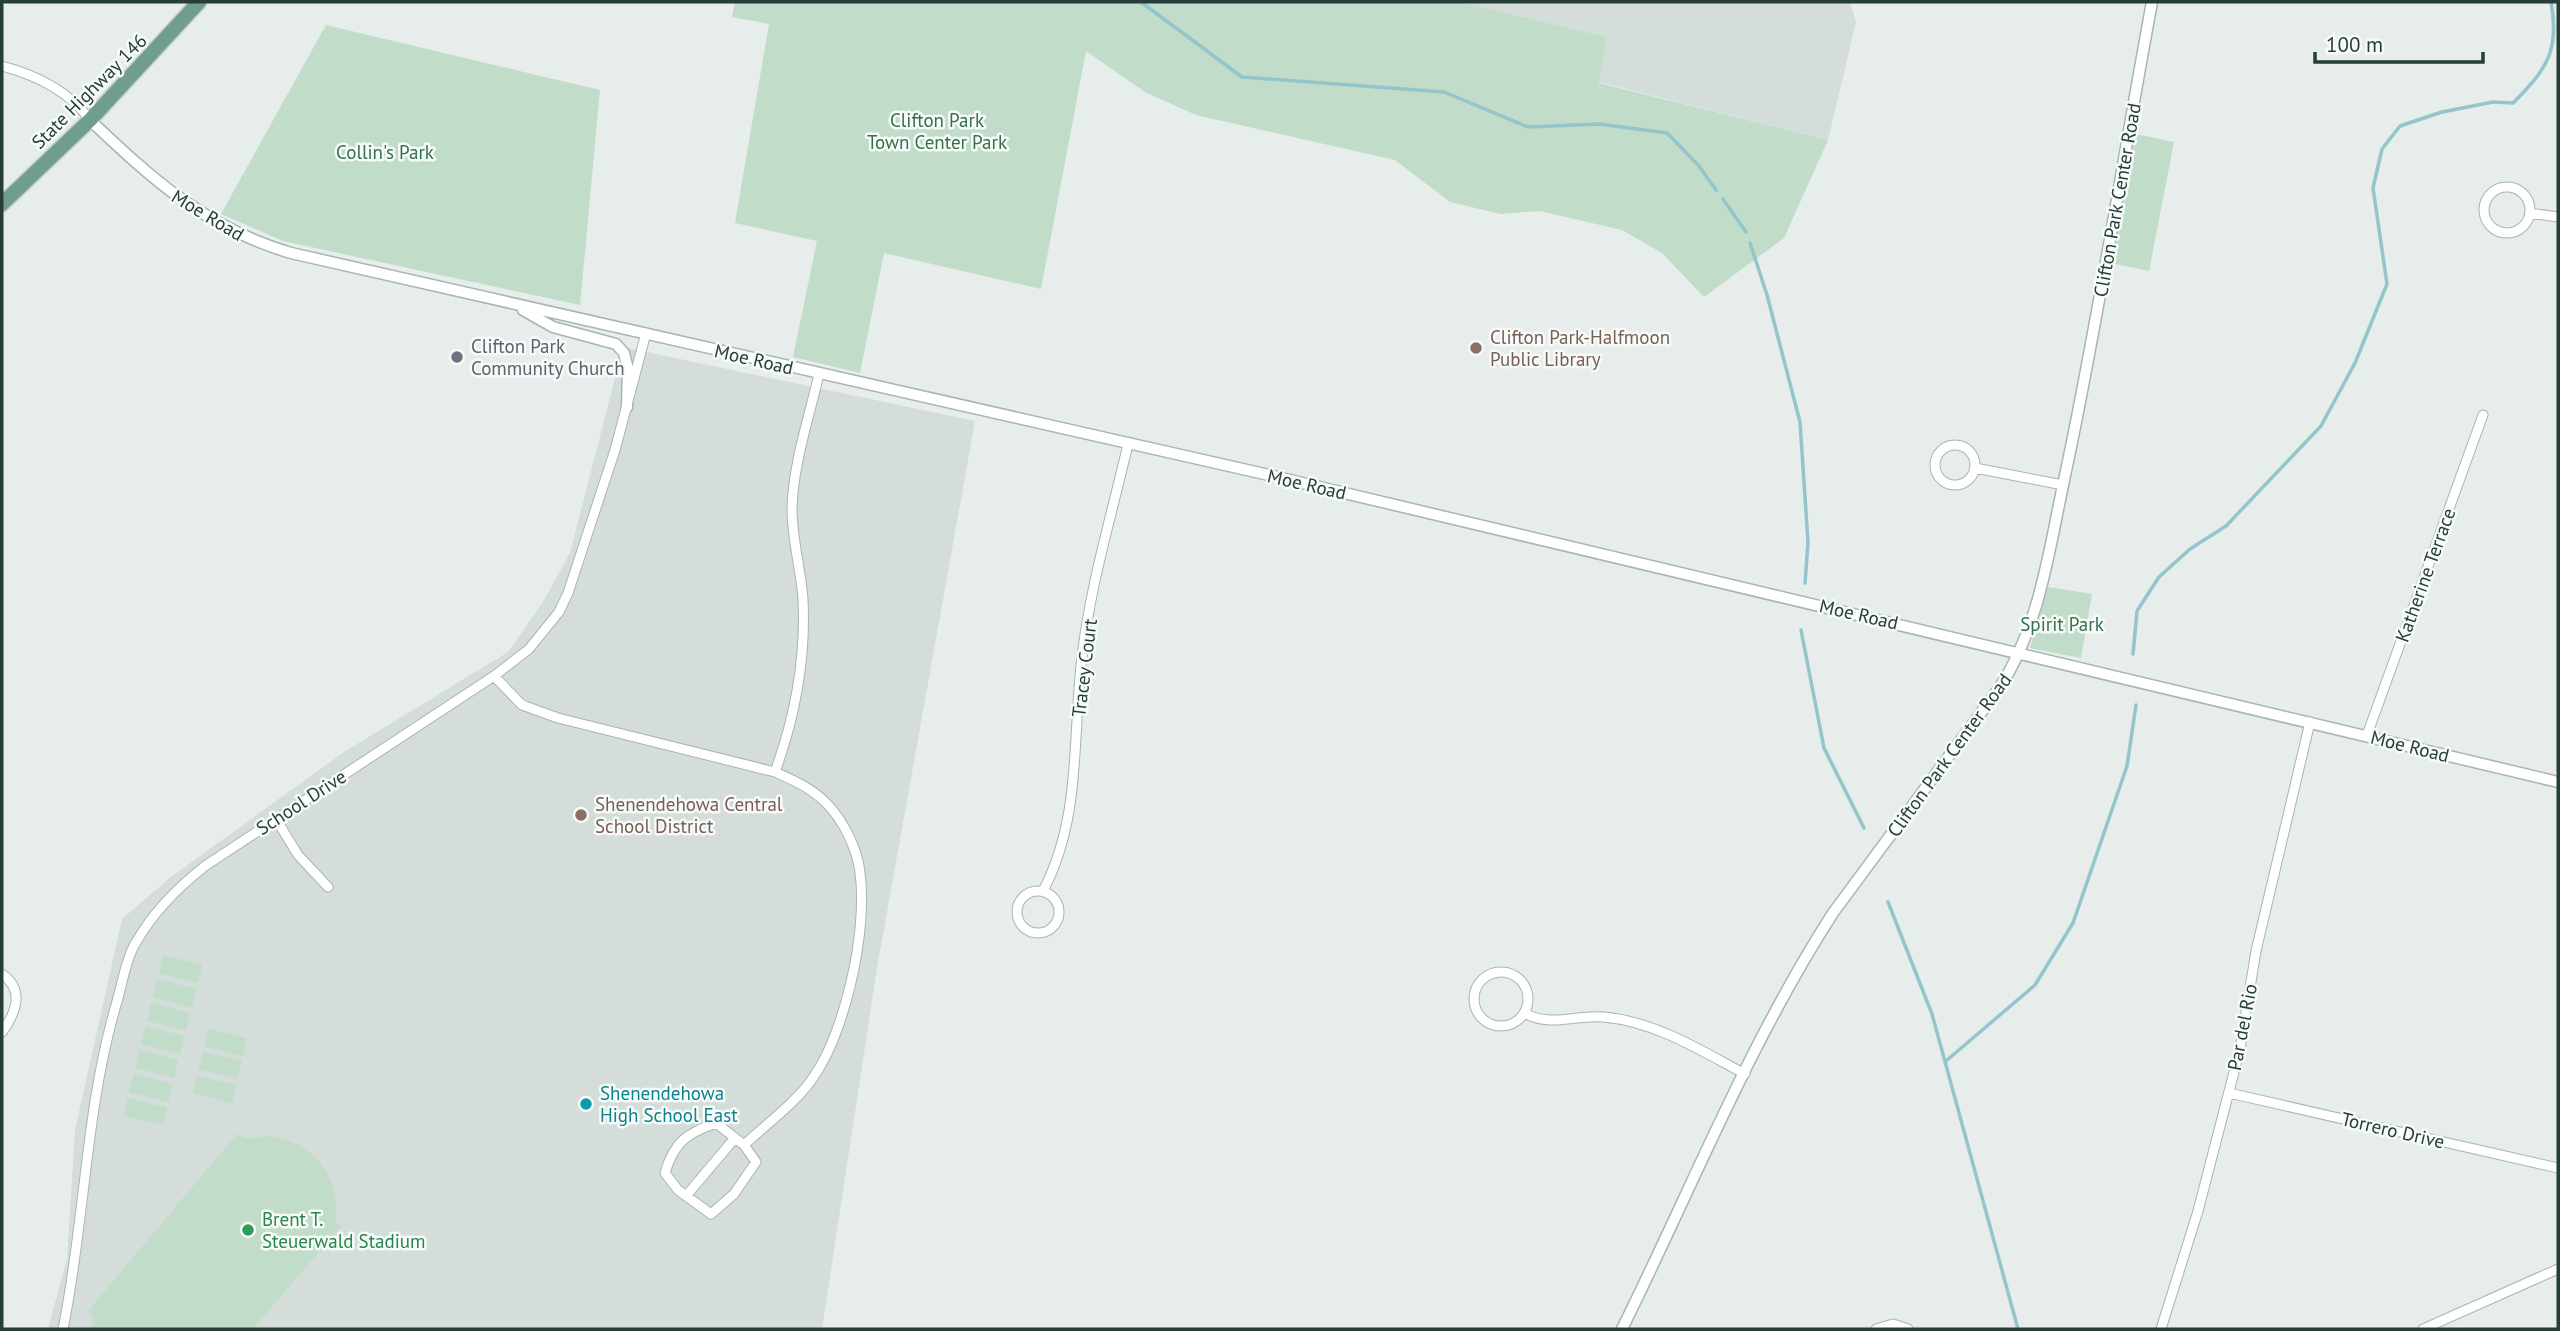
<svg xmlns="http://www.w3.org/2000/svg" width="2560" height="1331" viewBox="0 0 2560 1331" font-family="'PT Sans',sans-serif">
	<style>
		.built { fill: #d4ddd9 }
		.green { fill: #c1dcc8 }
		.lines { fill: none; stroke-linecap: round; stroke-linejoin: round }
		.stream { stroke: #94c5cc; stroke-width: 3.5 }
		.minor-casing { stroke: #a9b5b1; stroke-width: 11 }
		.tertiary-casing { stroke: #a9b5b1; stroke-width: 13 }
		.primary-casing { stroke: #c2c9c7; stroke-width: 17 }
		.minor { stroke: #fff; stroke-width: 9 }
		.tertiary { stroke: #fff; stroke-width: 10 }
		.primary { stroke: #6f9e91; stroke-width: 14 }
		.education-dot { fill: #8d6e63; stroke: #f6faf8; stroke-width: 2.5 }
		.worship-dot { fill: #6b7280; stroke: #f6faf8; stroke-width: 2.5 }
		.culture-dot { fill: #0f9aa8; stroke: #f6faf8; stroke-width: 2.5 }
		.leisure-dot { fill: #2e9e5b; stroke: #f6faf8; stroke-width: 2.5 }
		.labels { text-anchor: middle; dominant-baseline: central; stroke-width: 5; stroke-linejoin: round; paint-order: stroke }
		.street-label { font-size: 19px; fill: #263e37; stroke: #f6faf8 }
		.park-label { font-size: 19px; fill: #34714a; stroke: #f6faf8 }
		.education-label { font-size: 19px; fill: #785e54; stroke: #f6faf8; text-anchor: start }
		.worship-label { font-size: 19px; fill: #5b616d; stroke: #f6faf8; text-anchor: start }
		.culture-label { font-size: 19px; fill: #0d838f; stroke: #f6faf8; text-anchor: start }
		.leisure-label { font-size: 19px; fill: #27864d; stroke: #f6faf8; text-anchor: start }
	</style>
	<rect width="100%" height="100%" fill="#e6edea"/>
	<path class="built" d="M 1460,2 L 1850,2 L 1856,22 L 1828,140 L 1599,82 L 1607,37 Z
		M 623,347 L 975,421 L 877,968 L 822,1329 L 48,1329 L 67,1259 L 75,1130 L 122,919 L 171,877 L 344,752 L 508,652 L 543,602 L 570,553 Z"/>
	<path class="green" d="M 735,2 L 1460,2 L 1607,37 L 1599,83 L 1828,140 L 1784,238 L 1704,297 L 1662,253 L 1622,230 L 1540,211 L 1501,214 L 1450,202 L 1395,160 L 1196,115 L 1145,92 L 1086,51 L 1041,289 L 884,253 L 860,373 L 793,357 L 817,241 L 735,223 L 769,24 L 732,17 Z
		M 326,25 L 600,90 L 580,305 L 283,241 L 221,214 Z
		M 2136,134 L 2174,142 L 2149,271 L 2111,263 Z
		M 2048,587 L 2092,594 L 2081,658 L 2030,648 Z
		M 163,955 L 202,965 L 198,983 L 159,973 Z
		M 157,979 L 196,989 L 192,1007 L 153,997 Z
		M 151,1003 L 190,1013 L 186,1031 L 147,1021 Z
		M 146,1026 L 184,1036 L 180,1054 L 141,1044 Z
		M 208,1029 L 247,1038 L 243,1056 L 204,1046 Z
		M 139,1050 L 178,1060 L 174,1078 L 135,1068 Z
		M 203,1052 L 242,1061 L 237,1079 L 198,1069 Z
		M 134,1074 L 172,1084 L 168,1102 L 129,1092 Z
		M 197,1076 L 236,1085 L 232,1103 L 193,1093 Z
		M 128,1098 L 167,1108 L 163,1125 L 124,1116 Z
		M 237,1134 C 251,1143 260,1134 274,1137 C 317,1144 341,1181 335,1222 L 341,1226 L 253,1329 L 92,1329 L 93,1316 L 88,1311 Z"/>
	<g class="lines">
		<path class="stream" d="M 1141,2 L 1242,77 L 1444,92 L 1528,127 L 1599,124 L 1667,133 L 1699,166 L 1716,190
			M 1723,199 L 1746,232
			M 1750,243 L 1767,295 L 1800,422 L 1808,542 L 1805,583
			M 1801,630 L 1824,748 L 1864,828
			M 2133,654 L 2137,611 L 2159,577 L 2190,549 L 2226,526 L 2321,426 L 2355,363 L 2387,284 L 2373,188 L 2382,149 L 2400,126 L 2442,112 L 2493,102 L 2513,103 C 2547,69 2560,50 2551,2
			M 1888,902 L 1932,1014 L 2018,1329
			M 1946,1061 L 2035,985 L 2073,923 L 2127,766 L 2136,705"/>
		<defs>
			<path id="minor" d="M 2,66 C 36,75 69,91 90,120
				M2484 210a23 23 0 1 1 46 0a23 23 0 1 1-46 0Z
				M 2530,213 L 2558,217
				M1935 465a20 20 0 1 1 40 0a20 20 0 1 1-40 0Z
				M 1975,468 L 2063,485
				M 494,676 L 522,705 L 558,718 L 775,772 C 795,717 806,659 803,599 C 801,570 792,539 792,509 C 793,464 809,418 819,374
				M 2367,735 L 2483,415
				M 276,819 L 298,855 L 328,887
				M1017 912a21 21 0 1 1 42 0a21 21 0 1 1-42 0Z
				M 1043,891 C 1082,817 1072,737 1082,657 C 1090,586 1112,514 1128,444
				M1474 999a27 27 0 1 1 54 0a27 27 0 1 1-54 0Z
				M 2,974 C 25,990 16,1013 2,1032
				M 1524,1013 C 1552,1028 1576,1014 1604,1017 C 1656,1022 1700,1050 1745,1074
				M 2229,1093 L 2558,1168
				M 716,1123 L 744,1145 L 756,1162 L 734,1194 L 711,1214 L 678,1190 L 665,1173 C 674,1142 687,1133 716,1123 Z
				M 744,1145 C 765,1125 792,1106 810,1082 C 845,1035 868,931 860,873 C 858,851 844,822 829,806 C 814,789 795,781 775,772
				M 686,1196 L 735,1138
				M 63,1329 C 85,1222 85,1111 116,1005 C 122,986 125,961 135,944 C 153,912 177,888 205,866 L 494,676 L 529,649 L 559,612 L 568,593 L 615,450 L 646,333
				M 1876,1329 L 1893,1324 L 1908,1329
				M 2161,1329 L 2198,1211 L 2240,1049 L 2256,951 L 2310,722
				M 2423,1329 L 2558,1269"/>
			<path id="tertiary" d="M 90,120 C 153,180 206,228 291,253 L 1269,475 L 2558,782
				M 523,310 L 553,327 L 616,344 L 624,353 L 628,369 L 627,407
				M 1622,1329 C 1691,1190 1749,1043 1833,913 L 2000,687 C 2041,624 2050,543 2066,471 C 2099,315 2123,158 2152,2"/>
			<path id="primary" d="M 2,204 L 90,120 L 199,2"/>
		</defs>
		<use href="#minor" class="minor-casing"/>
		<use href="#tertiary" class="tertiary-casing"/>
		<use href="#primary" class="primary-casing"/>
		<use href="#minor" class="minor"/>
		<use href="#tertiary" class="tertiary"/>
		<use href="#primary" class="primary"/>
	</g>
	<g class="education-dot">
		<circle cx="1476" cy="348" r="7"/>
		<circle cx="581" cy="815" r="7"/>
	</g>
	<circle class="worship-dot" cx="457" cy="357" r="7"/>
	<circle class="culture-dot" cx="586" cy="1104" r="7"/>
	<circle class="leisure-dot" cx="248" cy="1230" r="7"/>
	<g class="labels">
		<g class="street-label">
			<text transform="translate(89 91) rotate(-45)">State Highway 146</text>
			<text transform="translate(2117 200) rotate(-80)">Clifton Park Center Road</text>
			<text transform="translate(208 215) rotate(31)">Moe Road</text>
			<text transform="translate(754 359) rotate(13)">Moe Road</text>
			<text transform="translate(1307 484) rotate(13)">Moe Road</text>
			<text transform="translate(2425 575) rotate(-70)">Katherine Terrace</text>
			<text transform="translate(1859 614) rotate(13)">Moe Road</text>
			<text transform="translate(1084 668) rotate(-83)">Tracey Court</text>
			<text transform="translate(2410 746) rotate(14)">Moe Road</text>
			<text transform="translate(1949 755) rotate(-54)">Clifton Park Center Road</text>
			<text transform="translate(301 802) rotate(-33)">School Drive</text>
			<text transform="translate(2242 1027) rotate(-79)">Par del Rio</text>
			<text transform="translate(2393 1130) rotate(13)">Torrero Drive</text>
		</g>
		<g class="park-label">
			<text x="937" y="120">Clifton Park<tspan x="937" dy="22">Town Center Park</tspan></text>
			<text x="385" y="152">Collin's Park</text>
			<text x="2062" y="624">Spirit Park</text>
		</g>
		<g class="education-label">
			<text x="1490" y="337">Clifton Park-Halfmoon<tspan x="1490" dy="22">Public Library</tspan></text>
			<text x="595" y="804">Shenendehowa Central<tspan x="595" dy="22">School District</tspan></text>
		</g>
		<g class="worship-label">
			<text x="471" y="346">Clifton Park<tspan x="471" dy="22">Community Church</tspan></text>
		</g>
		<g class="culture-label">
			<text x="600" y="1093">Shenendehowa<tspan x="600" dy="22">High School East</tspan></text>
		</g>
		<g class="leisure-label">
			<text x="262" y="1219">Brent T.<tspan x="262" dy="22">Steuerwald Stadium</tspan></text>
		</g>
	</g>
	<rect width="2560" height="1331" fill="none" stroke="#263e37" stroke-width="7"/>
	<path d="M2315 52v10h168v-10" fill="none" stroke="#263e37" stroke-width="3.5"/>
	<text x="2326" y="52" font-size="21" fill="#263e37" stroke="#f6faf8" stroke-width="5" paint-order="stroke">100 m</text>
</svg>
